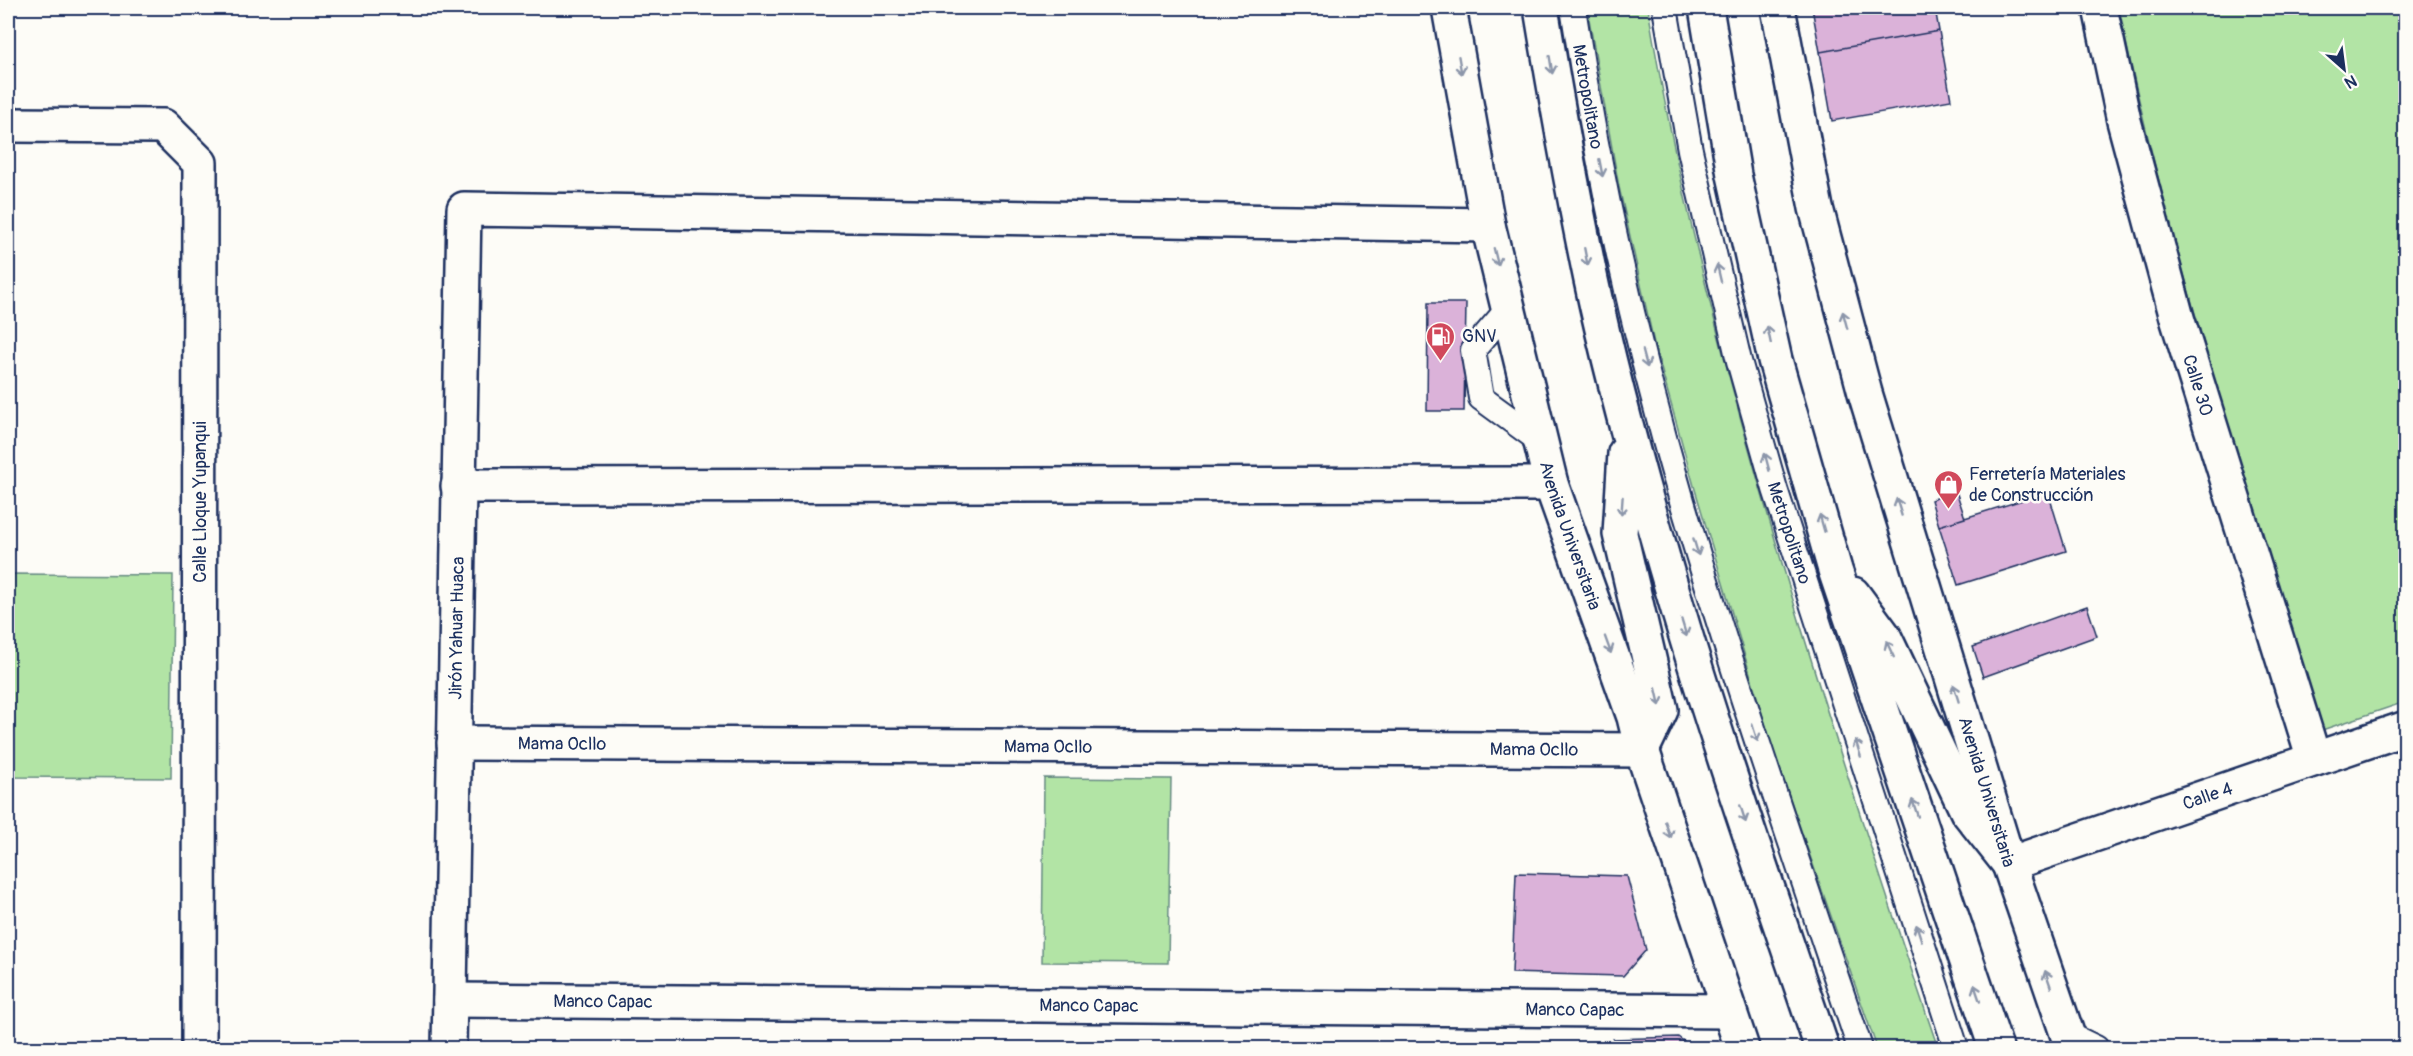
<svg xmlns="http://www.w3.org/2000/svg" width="2413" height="1056" viewBox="0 0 2413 1056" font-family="Pangolin,sans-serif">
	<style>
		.green { fill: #b2e4a5; stroke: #668a82; stroke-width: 1.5 }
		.building { fill: #dbb2d9; stroke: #1b2f5e; stroke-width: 1.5 }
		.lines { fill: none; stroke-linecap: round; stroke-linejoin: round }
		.service-casing { stroke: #1b2f5e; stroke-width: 28 }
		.minor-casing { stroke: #1b2f5e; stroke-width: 38 }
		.primary-casing { stroke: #1b2f5e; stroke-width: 38 }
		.service { stroke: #fdfcf7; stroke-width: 24 }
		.minor { stroke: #fdfcf7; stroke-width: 33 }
		.primary { stroke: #fdfcf7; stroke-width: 33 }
		.oneway { stroke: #8c96aa }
		.labels { text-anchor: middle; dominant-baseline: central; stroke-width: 5; stroke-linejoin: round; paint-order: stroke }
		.street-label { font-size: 18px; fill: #1b2f5e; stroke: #fdfcf7 }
		.poi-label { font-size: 18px; fill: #1b2f5e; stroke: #fdfcf7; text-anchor: start }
	</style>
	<rect width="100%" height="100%" fill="#fdfcf7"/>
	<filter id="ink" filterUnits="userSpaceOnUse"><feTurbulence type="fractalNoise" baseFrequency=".0167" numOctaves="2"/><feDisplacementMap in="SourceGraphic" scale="12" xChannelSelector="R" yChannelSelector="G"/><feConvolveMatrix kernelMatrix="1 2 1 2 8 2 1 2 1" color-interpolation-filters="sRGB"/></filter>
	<g filter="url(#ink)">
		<path class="green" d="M 1587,8 L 1648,8 C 1674,169 1714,327 1759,484 C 1813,674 1874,861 1938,1048 L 1877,1048 L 1772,747 L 1694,486 L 1654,343 L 1619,187 Z
			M 2119,8 L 2405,8 L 2405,702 L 2322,730 C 2250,491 2168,253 2119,8 Z
			M 8,574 L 173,575 L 171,778 L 8,777 Z
			M 1044,778 L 1171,779 L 1168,963 L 1042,962 Z"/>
		<path class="building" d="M 1812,8 L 1935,8 L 1939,31 L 1820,52 Z
			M 1939,31 L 1951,100 L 1832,121 L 1820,52 Z
			M 1428,303 L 1466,303 L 1464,411 L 1427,411 Z
			M 1956,491 L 1965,518 L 1939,526 L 1931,500 Z
			M 2048,492 L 2066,551 L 1958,585 L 1939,526 Z
			M 2087,606 L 2097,636 L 1983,677 L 1973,647 Z
			M 1516,873 L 1627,876 L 1646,950 L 1623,976 L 1512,973 Z
			M 1678,1037 L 1693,1048 L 1613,1048 L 1613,1039 Z"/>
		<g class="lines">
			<defs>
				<g id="service">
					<path id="s1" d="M 1573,8 C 1598,173 1635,340 1682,501 C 1736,685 1799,866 1860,1048"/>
					<path id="s2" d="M 1665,8 L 1690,150 L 1739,361 L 1775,489 L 1956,1048"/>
					<path d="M 1508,309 L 1473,350 L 1481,398 L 1540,441"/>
					<path d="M 2067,1034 L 2096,1048"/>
				</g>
				<g id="minor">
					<path id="s3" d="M 1449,8 L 1488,225 L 1551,484 L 1634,717 L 1642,750 L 1742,1048"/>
					<path id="s4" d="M 1778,8 L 1816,208 L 1865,393 L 2009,864 L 2072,1048"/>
					<path id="s5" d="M 2100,8 L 2124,121 L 2177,318 L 2314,759"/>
					<path d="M 8,125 L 163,126 L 200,163 L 199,1048"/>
					<path d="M 458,486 L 1551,484"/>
					<path id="s6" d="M 454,743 L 1642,750"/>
					<path id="s7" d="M 2009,864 L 2406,728"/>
					<path id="s8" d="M 450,1000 L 1728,1011"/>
					<path id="s9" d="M 449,1048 L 464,209 L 1488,225"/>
				</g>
				<path id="primary" d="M 1541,8 C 1556,99 1572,189 1591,280 C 1613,384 1642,487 1672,589 C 1717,744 1771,896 1822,1048
					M 1706,8 L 1734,175 L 1775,360 L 1835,570 L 1996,1048
					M 1625,453 L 1620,534 L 1661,710 L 1642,750
					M 1853,594 L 1884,636 L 1967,811 L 2009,864"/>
			</defs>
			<use href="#service" class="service-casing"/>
			<use href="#minor" class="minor-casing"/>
			<use href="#primary" class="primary-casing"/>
			<use href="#service" class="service"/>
			<use href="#minor" class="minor"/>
			<use href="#primary" class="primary"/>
		</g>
		<defs><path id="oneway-shaft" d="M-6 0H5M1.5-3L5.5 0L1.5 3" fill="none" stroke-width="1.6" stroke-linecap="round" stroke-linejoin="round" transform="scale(1.5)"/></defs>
		<g class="oneway">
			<use href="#oneway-shaft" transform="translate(1460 65) rotate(80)"/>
			<use href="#oneway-shaft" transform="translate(1551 65) rotate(81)"/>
			<use href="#oneway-shaft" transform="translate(1601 168) rotate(79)"/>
			<use href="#oneway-shaft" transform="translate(1496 257) rotate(76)"/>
			<use href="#oneway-shaft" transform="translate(1586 257) rotate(79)"/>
			<use href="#oneway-shaft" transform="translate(1719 273) rotate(-103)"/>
			<use href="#oneway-shaft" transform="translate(1845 320) rotate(-105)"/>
			<use href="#oneway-shaft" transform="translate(1769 335) rotate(-102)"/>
			<use href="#oneway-shaft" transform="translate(1645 359) rotate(75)"/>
			<use href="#oneway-shaft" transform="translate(1767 462) rotate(-105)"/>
			<use href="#oneway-shaft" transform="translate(1622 506) rotate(94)"/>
			<use href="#oneway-shaft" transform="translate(1899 507) rotate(-107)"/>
			<use href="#oneway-shaft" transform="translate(1822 523) rotate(-106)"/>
			<use href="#oneway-shaft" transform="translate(1696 547) rotate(73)"/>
			<use href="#oneway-shaft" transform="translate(1684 628) rotate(73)"/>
			<use href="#oneway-shaft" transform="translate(1608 645) rotate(70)"/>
			<use href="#oneway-shaft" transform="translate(1890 649) rotate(-115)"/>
			<use href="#oneway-shaft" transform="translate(1956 693) rotate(-107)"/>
			<use href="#oneway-shaft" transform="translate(1658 697) rotate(77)"/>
			<use href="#oneway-shaft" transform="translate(1755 733) rotate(72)"/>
			<use href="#oneway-shaft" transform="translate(1858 748) rotate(-108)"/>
			<use href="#oneway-shaft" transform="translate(1915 808) rotate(-109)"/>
			<use href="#oneway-shaft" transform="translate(1743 814) rotate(72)"/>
			<use href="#oneway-shaft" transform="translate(1668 830) rotate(72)"/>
			<use href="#oneway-shaft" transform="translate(1919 933) rotate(-108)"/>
			<use href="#oneway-shaft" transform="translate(2048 979) rotate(-109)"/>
			<use href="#oneway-shaft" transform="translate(1977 993) rotate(-109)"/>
		</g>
	</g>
	<defs>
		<symbol id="fuel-pin" viewBox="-11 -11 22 30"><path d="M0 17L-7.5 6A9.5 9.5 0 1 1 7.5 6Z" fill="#d1495b" stroke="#fdfcf7"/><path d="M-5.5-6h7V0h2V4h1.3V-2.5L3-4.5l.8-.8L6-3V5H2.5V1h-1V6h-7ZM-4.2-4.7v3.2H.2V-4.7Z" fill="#fff"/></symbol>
		<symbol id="shop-pin" viewBox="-11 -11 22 30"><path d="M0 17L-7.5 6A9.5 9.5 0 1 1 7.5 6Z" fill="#d1495b" stroke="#fdfcf7"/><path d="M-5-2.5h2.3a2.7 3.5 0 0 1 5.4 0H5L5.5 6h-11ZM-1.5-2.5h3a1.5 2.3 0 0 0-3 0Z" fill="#fff"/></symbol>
	</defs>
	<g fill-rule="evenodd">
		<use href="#fuel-pin" x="1424" y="320" width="33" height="45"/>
		<use href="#shop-pin" x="1932" y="468" width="33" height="45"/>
	</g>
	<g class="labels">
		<g class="street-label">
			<text stroke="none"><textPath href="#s1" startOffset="90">Metropolitano</textPath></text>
			<text stroke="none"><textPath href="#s5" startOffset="390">Calle 30</textPath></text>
			<text transform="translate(200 502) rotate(-90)">Calle Lloque Yupanqui</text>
			<text stroke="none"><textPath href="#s2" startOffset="540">Metropolitano</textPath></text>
			<text stroke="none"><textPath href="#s3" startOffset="542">Avenida Universitaria</textPath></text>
			<text stroke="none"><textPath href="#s9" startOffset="420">Jirón Yahuar Huaca</textPath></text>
			<text stroke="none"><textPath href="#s6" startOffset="108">Mama Ocllo</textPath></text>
			<text stroke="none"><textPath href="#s6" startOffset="594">Mama Ocllo</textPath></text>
			<text stroke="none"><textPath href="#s6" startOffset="1080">Mama Ocllo</textPath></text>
			<text stroke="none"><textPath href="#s4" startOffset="812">Avenida Universitaria</textPath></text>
			<text stroke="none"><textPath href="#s7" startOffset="210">Calle 4</textPath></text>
			<text stroke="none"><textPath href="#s8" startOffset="153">Manco Capac</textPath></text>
			<text stroke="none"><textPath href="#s8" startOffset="639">Manco Capac</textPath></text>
			<text stroke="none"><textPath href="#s8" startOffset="1125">Manco Capac</textPath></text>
		</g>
		<g class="poi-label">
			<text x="1462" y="336">GNV</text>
			<text x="1969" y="474">Ferretería Materiales<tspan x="1969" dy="21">de Construcción</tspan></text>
		</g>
	</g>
	<rect width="2413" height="1056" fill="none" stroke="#fdfcf7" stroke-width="30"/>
	<rect x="15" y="15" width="2383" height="1026" fill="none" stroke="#1b2f5e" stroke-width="2" filter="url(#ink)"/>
	<g transform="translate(2344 69) rotate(152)" stroke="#fdfcf7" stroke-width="4.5" paint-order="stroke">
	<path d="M0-4.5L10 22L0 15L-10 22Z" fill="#1b2f5e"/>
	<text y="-9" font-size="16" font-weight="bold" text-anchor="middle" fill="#1b2f5e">N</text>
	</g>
</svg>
